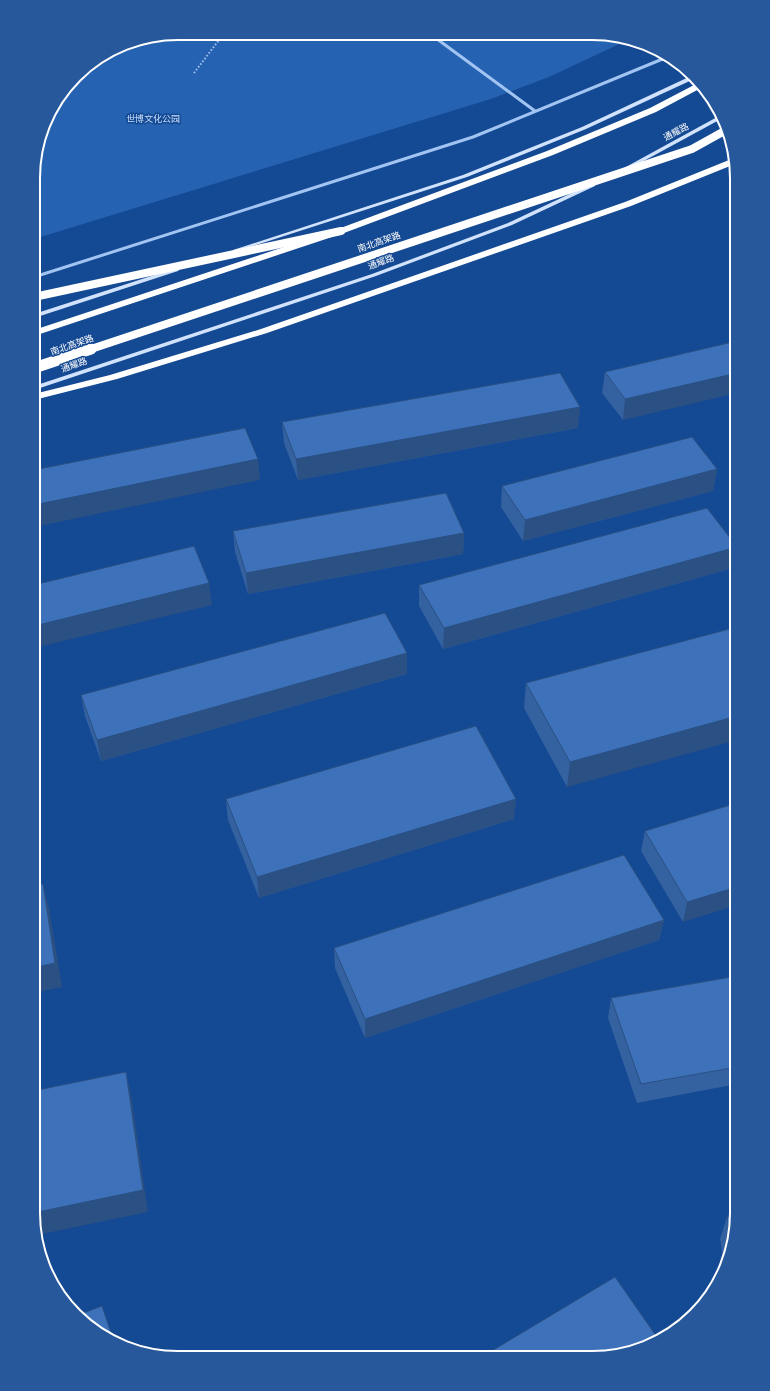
<svg xmlns="http://www.w3.org/2000/svg" width="770" height="1391" viewBox="0 0 770 1391" font-family="'Fira Sans Condensed','Noto Sans SC',sans-serif">
	<style>
		.green { fill: #2662b2 }
		.lines { fill: none; stroke-linecap: round; stroke-linejoin: round }
		.path { stroke: #a2c4f2; stroke-width: 2; stroke-dasharray: 1.5 2; stroke-linecap: butt }
		.street { stroke: #a2c4f2; stroke-width: 3 }
		.secondary { fill: #d0e2fc; fill-rule: evenodd }
		.highway { fill: #fff; fill-rule: evenodd }
		.highway-bridge-far1 { stroke: #fff; stroke-width: 8 }
		.highway-bridge { stroke: #fff; stroke-width: 11 }
		.wall { fill: #3462a1 }
		.shaded-wall { fill: #2b5083 }
		.building { fill: #3d72bb; stroke: #2b5083 }
		.labels { text-anchor: middle; dominant-baseline: central; stroke-width: 3; stroke-linejoin: round; paint-order: stroke }
		.far-park-label { font-size: 9px; fill: #c9dffc; stroke: #144993 }
		.far-street-label { font-size: 9px; fill: #fff; stroke: #144993 }
		.rim { fill: none; stroke: #fff; stroke-width: 2 }
	</style>
	<rect width="100%" height="100%" fill="#144993"/>
	<path class="green" d="M 178,33 L 620,36 L 628,40 L 549,77 L 491,99 L 34,239 L 34,159 L 48,114 L 82,69 L 123,44 Z"/>
	<g class="lines">
		<path class="path" d="M 194,73 L 222,36 L 220,33"/>
		<path class="street" d="M 425,35 L 437,39 L 535,111
			M 34,277 L 473,137 L 665,58"/>
		<path class="secondary" d="M 691,76 L 694,79 L 586,129 L 467,177 L 238,251 L 236,252 L 233,250 L 463,175 L 582,127 Z
			M 719,116 L 721,119 L 629,169 L 624,168 Z
			M 593,183 L 595,184 L 595,186 L 512,225 L 376,276 L 34,390 L 34,386 L 372,274 L 508,223 Z
			M 176,268 L 179,270 L 178,271 L 34,318 L 34,314 Z"/>
		<path class="highway" d="M 696,84 L 698,84 L 701,88 L 656,112 L 553,155 L 344,233 L 34,336 L 34,330 L 338,229 L 547,151 L 650,108 Z
			M 734,158 L 735,164 L 631,206 L 267,333 L 117,379 L 34,400 L 34,394 L 110,375 L 261,329 L 625,202 Z"/>
		<path class="highway-bridge-far1" d="M 34,297 L 341,231
			M 88,350 L 692,149 L 728,129"/>
		<path class="highway-bridge" d="M 34,368 L 91,349"/>
	</g>
	<path class="wall" d="M 737,341 L 623,420 L 602,393 L 605,372 Z
		M 282,422 L 578,428 L 298,480 L 284,443 Z
		M 737,434 L 737,465 L 729,456 L 733,435 Z
		M 717,469 L 713,491 L 523,541 L 501,507 L 502,486 Z
		M 233,531 L 464,533 L 463,554 L 248,594 L 235,552 Z
		M 733,568 L 443,649 L 419,606 L 419,585 Z
		M 737,627 L 567,787 L 524,708 L 526,683 Z
		M 407,653 L 407,674 L 101,761 L 85,716 L 81,695 Z
		M 226,799 L 514,819 L 259,898 L 228,820 Z
		M 737,803 L 683,922 L 641,851 L 645,831 Z
		M 664,920 L 659,940 L 365,1038 L 335,968 L 334,948 Z
		M 737,976 L 737,1084 L 637,1103 L 608,1018 L 611,998 Z
		M 727,1217 L 737,1223 L 729,1260 L 725,1268 L 720,1239 Z"/>
	<path class="shaded-wall" d="M 737,373 L 737,393 L 623,420 L 625,399 Z
		M 580,407 L 578,428 L 298,480 L 296,459 Z
		M 258,459 L 260,480 L 34,527 L 34,505 Z
		M 717,469 L 713,491 L 523,541 L 525,520 Z
		M 464,533 L 463,554 L 248,594 L 246,573 Z
		M 737,547 L 733,568 L 443,649 L 444,628 Z
		M 209,583 L 212,605 L 34,648 L 34,626 Z
		M 407,653 L 407,674 L 101,761 L 97,740 Z
		M 737,716 L 737,740 L 567,787 L 570,762 Z
		M 516,799 L 514,819 L 259,898 L 257,877 Z
		M 43,884 L 49,908 L 62,987 L 33,993 L 33,968 Z
		M 737,887 L 737,905 L 683,922 L 687,902 Z
		M 664,920 L 659,940 L 365,1038 L 365,1019 Z
		M 126,1072 L 131,1095 L 148,1212 L 37,1235 L 33,1213 Z"/>
	<path class="building" d="M 737,341 L 737,373 L 625,399 L 605,372 Z
		M 560,373 L 580,407 L 296,459 L 282,422 Z
		M 245,428 L 258,459 L 34,505 L 34,470 Z
		M 737,434 L 737,439 L 733,435 Z
		M 692,437 L 717,469 L 525,520 L 502,486 Z
		M 446,493 L 464,533 L 246,573 L 233,531 Z
		M 707,508 L 737,547 L 444,628 L 419,585 Z
		M 194,546 L 209,583 L 34,626 L 34,585 Z
		M 385,613 L 407,653 L 97,740 L 81,695 Z
		M 737,627 L 737,716 L 570,762 L 526,683 Z
		M 476,726 L 516,799 L 257,877 L 226,799 Z
		M 737,803 L 737,887 L 687,902 L 645,831 Z
		M 624,855 L 664,920 L 365,1019 L 334,948 Z
		M 43,884 L 55,963 L 33,968 L 33,885 Z
		M 737,976 L 737,1067 L 641,1084 L 611,998 Z
		M 126,1072 L 143,1190 L 33,1213 L 33,1091 Z
		M 727,1217 L 737,1217 L 737,1223 L 732,1245 Z
		M 615,1277 L 659,1340 L 639,1350 L 592,1358 L 480,1358 Z
		M 102,1306 L 114,1342 L 83,1322 L 78,1315 Z"/>
	<g class="labels">
		<g class="far-park-label">
			<text x="153" y="119">世博文化公园</text>
		</g>
		<g class="far-street-label">
			<text transform="translate(676 132) rotate(-28)">通耀路</text>
			<text transform="translate(379 242) rotate(-19)">南北高架路</text>
			<text transform="translate(381 262) rotate(-20)">通耀路</text>
			<text transform="translate(72 345) rotate(-19)">南北高架路</text>
			<text transform="translate(74 365) rotate(-19)">通耀路</text>
		</g>
	</g>
	<path d="M0 0H770V1391H0ZM178 40H592A138 138 0 0 1 730 178V1213A138 138 0 0 1 592 1351H178A138 138 0 0 1 40 1213V178A138 138 0 0 1 178 40Z" fill="#27589c" fill-rule="evenodd"/>
	<path class="rim" d="M178 40H592A138 138 0 0 1 730 178V1213A138 138 0 0 1 592 1351H178A138 138 0 0 1 40 1213V178A138 138 0 0 1 178 40Z"/>
</svg>
